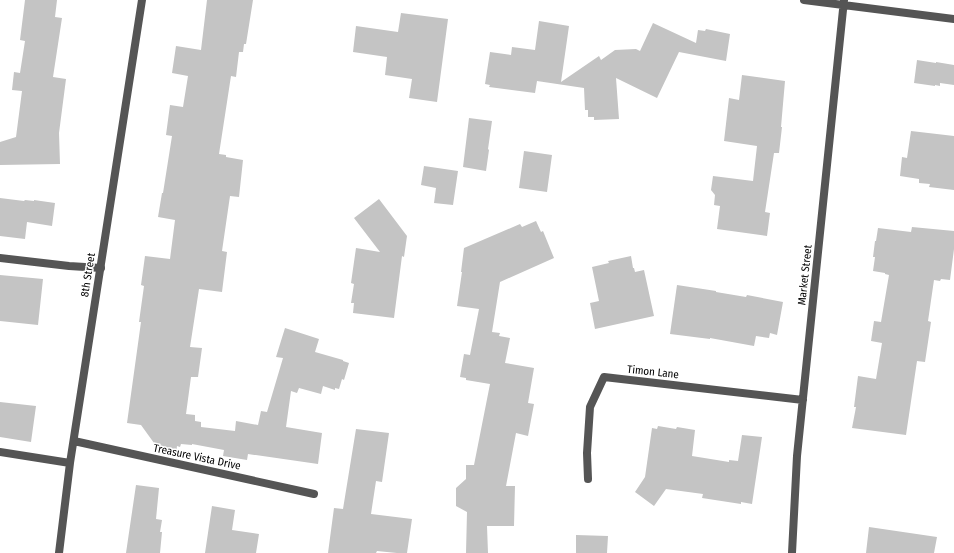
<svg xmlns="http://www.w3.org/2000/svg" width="954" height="553" viewBox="0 0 954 553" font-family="'Fira Sans Condensed',sans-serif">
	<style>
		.building { fill: #c4c4c4 }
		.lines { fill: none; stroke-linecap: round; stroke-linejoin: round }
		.service { stroke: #555; stroke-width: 8 }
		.minor { stroke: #555; stroke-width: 8 }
		.labels { text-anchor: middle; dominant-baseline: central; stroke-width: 3; stroke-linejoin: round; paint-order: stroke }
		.street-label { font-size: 11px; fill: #000; stroke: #fff }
	</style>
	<rect width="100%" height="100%" fill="#fff"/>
	<path class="building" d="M 25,0 L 57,0 L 55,17 L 62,18 L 53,77 L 66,79 L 59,133 L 60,164 L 0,165 L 0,142 L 16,137 L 22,91 L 12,90 L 14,72 L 20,73 L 25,41 L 20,40 Z
		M 207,0 L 253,0 L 246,44 L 244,44 L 243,52 L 239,52 L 236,77 L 231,76 L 219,154 L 226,155 L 226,157 L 243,160 L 239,197 L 230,196 L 222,251 L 227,252 L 222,292 L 199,289 L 190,347 L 202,348 L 198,377 L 191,377 L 186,414 L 195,415 L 195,421 L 201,422 L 201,427 L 235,431 L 236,421 L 258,425 L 261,411 L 267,412 L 283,358 L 276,357 L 285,328 L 319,339 L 315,352 L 343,360 L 343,361 L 349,363 L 344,380 L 342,379 L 339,389 L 335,388 L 335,390 L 323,386 L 321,394 L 299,388 L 297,393 L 291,391 L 286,427 L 322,433 L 318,464 L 248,454 L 247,460 L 223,456 L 224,450 L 192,444 L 192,445 L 181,444 L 180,447 L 177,446 L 176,454 L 157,452 L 158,444 L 154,443 L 141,425 L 127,423 L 141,322 L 139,322 L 144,286 L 141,285 L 145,256 L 170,259 L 175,220 L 158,217 L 162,193 L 163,193 L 172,136 L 166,135 L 170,105 L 183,107 L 188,76 L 172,73 L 176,46 L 201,50 Z
		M 401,13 L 448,19 L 437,102 L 409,98 L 412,79 L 385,75 L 387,57 L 353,52 L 356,26 L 398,32 Z
		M 539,21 L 569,26 L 561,82 L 599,56 L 601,60 L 615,50 L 636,49 L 640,51 L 653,23 L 696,43 L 698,30 L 705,31 L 706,29 L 730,34 L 726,61 L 679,52 L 657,98 L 616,78 L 619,119 L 594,120 L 594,117 L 588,117 L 588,110 L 585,110 L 584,88 L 537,81 L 535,93 L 489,87 L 490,85 L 485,84 L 490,52 L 511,55 L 512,47 L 535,50 Z
		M 917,60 L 936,63 L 936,62 L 954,65 L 954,85 L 940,83 L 940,86 L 935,85 L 935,86 L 914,83 Z
		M 742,75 L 785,81 L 781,127 L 782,127 L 779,153 L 774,153 L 765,212 L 770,213 L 767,236 L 717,229 L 720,206 L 714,205 L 715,195 L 711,190 L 713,176 L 753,181 L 757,146 L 724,141 L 729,98 L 739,100 Z
		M 469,118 L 492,121 L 488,149 L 489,150 L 486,171 L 463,167 Z
		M 911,131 L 954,136 L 954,190 L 929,187 L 930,184 L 919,183 L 919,179 L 900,176 L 902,157 L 907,158 Z
		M 524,151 L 552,155 L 547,192 L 519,188 Z
		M 424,166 L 458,171 L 453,205 L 434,203 L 436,188 L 421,185 Z
		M 0,198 L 24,201 L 25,200 L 34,201 L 34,200 L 55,203 L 52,226 L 27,222 L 25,239 L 0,236 Z
		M 379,199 L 407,236 L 404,257 L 402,256 L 394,318 L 353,313 L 354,303 L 351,303 L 354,284 L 351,283 L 356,248 L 380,252 L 354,218 Z
		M 536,221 L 541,232 L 543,231 L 554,258 L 500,282 L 492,332 L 500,333 L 499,336 L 510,338 L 505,363 L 534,368 L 528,403 L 534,404 L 528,436 L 516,433 L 506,486 L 515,486 L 514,526 L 487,526 L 488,553 L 466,553 L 467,512 L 456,506 L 456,488 L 466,479 L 466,465 L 474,465 L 490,384 L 466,380 L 466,378 L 460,377 L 464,354 L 470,355 L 479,309 L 457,306 L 462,272 L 461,272 L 464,248 L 520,224 L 522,227 Z
		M 912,227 L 954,231 L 954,249 L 950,280 L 941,279 L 940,281 L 934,280 L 928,321 L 931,322 L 925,362 L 917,361 L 906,435 L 852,428 L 856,407 L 854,407 L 858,376 L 876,379 L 882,343 L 871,341 L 874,321 L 881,322 L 889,275 L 885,274 L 885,273 L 873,271 L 875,257 L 873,257 L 875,241 L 876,241 L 878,228 L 911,232 Z
		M 631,256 L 633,268 L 634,268 L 635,272 L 644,270 L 654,316 L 595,329 L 590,303 L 599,301 L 592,267 L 609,263 L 608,261 Z
		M 0,275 L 43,279 L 38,325 L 0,321 Z
		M 677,285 L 716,291 L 716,292 L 746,297 L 747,295 L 783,302 L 777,335 L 770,333 L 769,338 L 756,336 L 754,346 L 710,338 L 710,339 L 670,334 Z
		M 0,402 L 36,406 L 31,442 L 0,437 Z
		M 658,426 L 676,429 L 677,427 L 695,430 L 692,456 L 729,462 L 729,460 L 738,461 L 742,435 L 762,437 L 752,504 L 741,502 L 741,504 L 702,498 L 703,494 L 666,489 L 654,506 L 635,492 L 645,477 L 652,428 L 657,429 Z
		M 356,429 L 389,433 L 382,482 L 376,481 L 371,514 L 412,519 L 407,553 L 397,553 L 377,551 L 376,553 L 328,553 L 334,508 L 343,509 Z
		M 136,485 L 159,488 L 156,519 L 162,520 L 160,532 L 162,532 L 160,553 L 126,553 Z
		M 212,506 L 235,510 L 232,530 L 259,534 L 256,553 L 205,553 Z
		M 869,527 L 937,537 L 934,553 L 866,553 Z
		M 576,535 L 608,536 L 607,553 L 576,553 Z"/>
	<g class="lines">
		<path class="service" d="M 0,258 L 69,266 L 101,268"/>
		<path class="minor" d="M 804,0 L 954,19
			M 74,441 L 314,494
			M 0,452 L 70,463
			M 588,479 L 587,453 L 590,407 L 604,377 L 803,400
			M 59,553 L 70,463 L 142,0
			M 792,553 L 797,456 L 844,0"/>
	</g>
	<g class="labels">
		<g class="street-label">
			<text transform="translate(88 275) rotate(-81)">8th Street</text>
			<text transform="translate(805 275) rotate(-84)">Market Street</text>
			<text transform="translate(653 372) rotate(6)">Timon Lane</text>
			<text transform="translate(197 457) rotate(12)">Treasure Vista Drive</text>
		</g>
	</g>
</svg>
